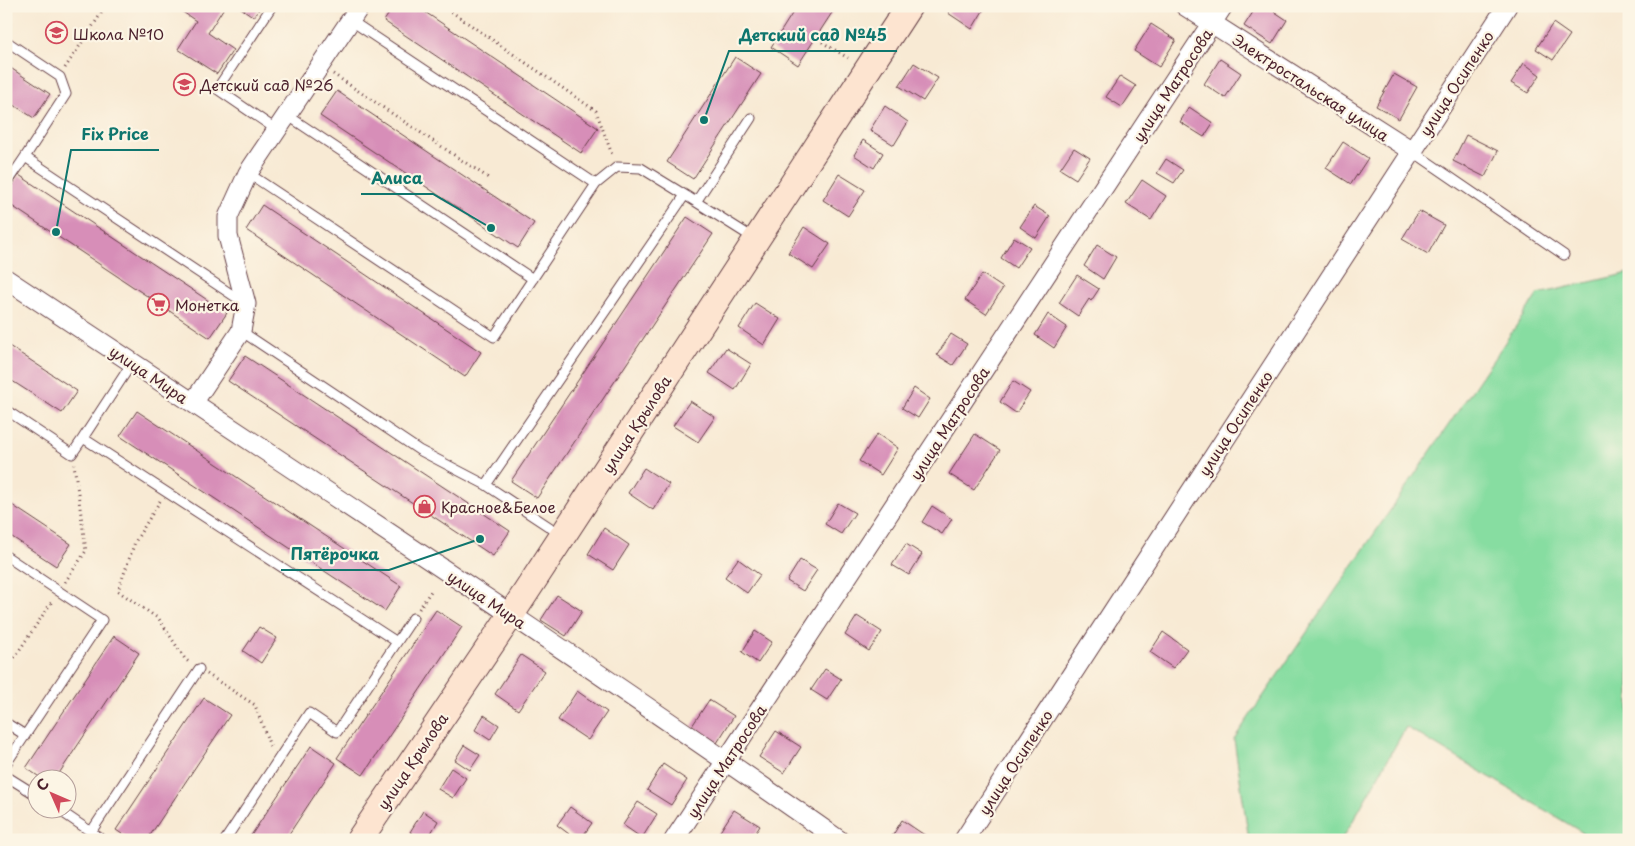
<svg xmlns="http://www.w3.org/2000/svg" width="1635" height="846" viewBox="0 0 1635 846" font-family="'Playpen Sans',sans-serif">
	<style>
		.green { fill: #87dda1; stroke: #687e66 }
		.building { fill: #d78eb8 }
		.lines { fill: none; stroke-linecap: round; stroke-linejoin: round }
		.lane-casing { stroke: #643d44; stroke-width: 11 }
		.street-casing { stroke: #643d44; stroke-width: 21 }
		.secondary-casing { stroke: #643d44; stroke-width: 28 }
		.path { stroke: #643d44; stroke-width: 3; stroke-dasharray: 1 4; stroke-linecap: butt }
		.lane { stroke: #fff; stroke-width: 9 }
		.street { stroke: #fff; stroke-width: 19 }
		.secondary { stroke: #fde4d0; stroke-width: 26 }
		.labels { text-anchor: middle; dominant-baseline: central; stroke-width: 4.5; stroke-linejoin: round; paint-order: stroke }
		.poi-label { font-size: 15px; fill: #4a1f2b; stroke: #fcf5e5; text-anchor: start }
		.street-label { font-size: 15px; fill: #4a1f2b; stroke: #fcf5e5 }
		.leader { fill: none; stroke: #0f766e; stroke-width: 2 }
		.callout-dot { fill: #0f766e; stroke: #fcf5e5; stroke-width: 2 }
		.callout-label { font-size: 16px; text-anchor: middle; font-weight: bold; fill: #0f766e; stroke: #fcf5e5; stroke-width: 4.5; stroke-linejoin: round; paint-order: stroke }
	</style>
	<rect width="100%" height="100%" fill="#fcf5e5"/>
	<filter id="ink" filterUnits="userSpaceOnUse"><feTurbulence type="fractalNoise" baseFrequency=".02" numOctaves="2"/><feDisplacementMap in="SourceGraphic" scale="10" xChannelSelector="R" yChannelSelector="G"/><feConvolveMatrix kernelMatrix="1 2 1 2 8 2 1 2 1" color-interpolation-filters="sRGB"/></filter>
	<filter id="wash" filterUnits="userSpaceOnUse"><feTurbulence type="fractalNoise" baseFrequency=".0096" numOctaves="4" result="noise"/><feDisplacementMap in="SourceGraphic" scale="20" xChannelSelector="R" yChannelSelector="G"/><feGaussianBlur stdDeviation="1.12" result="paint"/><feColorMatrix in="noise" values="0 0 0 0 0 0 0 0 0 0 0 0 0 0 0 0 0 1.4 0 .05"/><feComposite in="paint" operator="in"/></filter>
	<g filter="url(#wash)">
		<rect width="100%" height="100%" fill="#f8ead4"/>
		<path class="green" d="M 1629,273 L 1629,840 L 1595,840 L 1406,727 L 1342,840 L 1249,840 L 1234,739 L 1538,294 Z"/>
		<g id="blocks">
			<path class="building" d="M 174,6 L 225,6 L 208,33 L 233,50 L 217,74 L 178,49 L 196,21 Z
				M 238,6 L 261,6 L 254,17 Z
				M 394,6 L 416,6 L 598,128 L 581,153 L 384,21 Z
				M 797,6 L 832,6 L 835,8 L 798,65 L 771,47 Z
				M 953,6 L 986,6 L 972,29 L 948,13 Z
				M 1257,6 L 1266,6 L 1287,20 L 1272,44 L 1244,26 Z
				M 1553,23 L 1570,35 L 1553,60 L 1536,49 Z
				M 1151,24 L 1176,40 L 1159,67 L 1134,51 Z
				M 735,57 L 761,74 L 693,179 L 667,162 Z
				M 1220,59 L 1241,73 L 1225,98 L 1204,84 Z
				M 914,63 L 938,78 L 923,101 L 899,86 Z
				M 1524,63 L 1540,75 L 1528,93 L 1511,83 Z
				M 6,65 L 50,94 L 34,118 L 6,100 Z
				M 1394,74 L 1417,87 L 1399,119 L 1376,106 Z
				M 1120,76 L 1136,86 L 1122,107 L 1106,97 Z
				M 337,91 L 534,223 L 518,248 L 320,116 Z
				M 885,106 L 908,122 L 894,145 L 870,130 Z
				M 1189,107 L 1213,123 L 1204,137 L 1180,122 Z
				M 1466,135 L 1498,151 L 1485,177 L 1453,161 Z
				M 863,140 L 883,153 L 874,168 L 854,155 Z
				M 1343,142 L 1368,158 L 1351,184 L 1326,168 Z
				M 1074,148 L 1090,158 L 1076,179 L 1060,169 Z
				M 1166,159 L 1183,170 L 1174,183 L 1157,173 Z
				M 839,174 L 865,190 L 848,216 L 823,200 Z
				M 19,175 L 227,313 L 210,338 L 6,202 L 6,194 Z
				M 1142,180 L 1166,196 L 1151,220 L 1126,204 Z
				M 262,205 L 481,352 L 465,377 L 246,230 Z
				M 1034,206 L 1050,216 L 1036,238 L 1020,227 Z
				M 1419,211 L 1444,225 L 1428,254 L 1402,239 Z
				M 687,217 L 713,234 L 537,498 L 511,481 Z
				M 804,227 L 830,244 L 813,269 L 788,253 Z
				M 1014,237 L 1030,247 L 1016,268 L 1001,258 Z
				M 1097,245 L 1116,257 L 1103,279 L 1084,266 Z
				M 982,274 L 1003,288 L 986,314 L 965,300 Z
				M 1077,275 L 1099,289 L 1091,301 L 1089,299 L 1078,316 L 1059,303 Z
				M 755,303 L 780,319 L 764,345 L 739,328 Z
				M 1048,314 L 1067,327 L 1054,348 L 1035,335 Z
				M 951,334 L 967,344 L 953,365 L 937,355 Z
				M 6,344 L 77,391 L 62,413 L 6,377 Z
				M 726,348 L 751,364 L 735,390 L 709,373 Z
				M 245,356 L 510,531 L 493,556 L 228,381 Z
				M 1013,381 L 1030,392 L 1016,413 L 1000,402 Z
				M 914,388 L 930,399 L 918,418 L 902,408 Z
				M 690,401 L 715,417 L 698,442 L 673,426 Z
				M 137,411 L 401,586 L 385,611 L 120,436 Z
				M 877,434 L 898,448 L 881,475 L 859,461 Z
				M 975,434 L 1000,450 L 974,490 L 949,474 Z
				M 644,468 L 669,484 L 653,510 L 628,493 Z
				M 6,501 L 71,544 L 56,566 L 6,533 Z
				M 838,503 L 855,513 L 841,534 L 825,524 Z
				M 932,506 L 952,519 L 942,534 L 922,522 Z
				M 604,528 L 629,545 L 613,570 L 588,554 Z
				M 906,544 L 922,554 L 909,575 L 892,565 Z
				M 738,559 L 760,575 L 747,593 L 725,577 Z
				M 800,560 L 817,570 L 803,591 L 787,581 Z
				M 557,595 L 582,611 L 566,636 L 541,620 Z
				M 436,610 L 462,627 L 363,775 L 337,758 Z
				M 857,616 L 882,632 L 869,651 L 845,635 Z
				M 259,627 L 277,638 L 261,663 L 243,651 Z
				M 755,631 L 772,642 L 758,663 L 742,652 Z
				M 1163,632 L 1187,649 L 1173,668 L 1150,652 Z
				M 114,636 L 139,653 L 56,778 L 41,778 L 26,768 Z
				M 521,655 L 545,671 L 518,710 L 495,694 Z
				M 825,669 L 841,679 L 827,700 L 811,690 Z
				M 577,691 L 607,712 L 588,740 L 558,720 Z
				M 204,698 L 230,715 L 147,840 L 131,840 L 116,830 Z
				M 709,700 L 734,716 L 717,743 L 692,726 Z
				M 484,715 L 499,725 L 490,740 L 475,730 Z
				M 776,731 L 801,747 L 784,773 L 759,757 Z
				M 464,745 L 480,755 L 470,770 L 455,760 Z
				M 311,746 L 336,763 L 285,840 L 248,840 Z
				M 663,764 L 687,780 L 671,805 L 647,790 Z
				M 451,768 L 466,778 L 453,798 L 438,789 Z
				M 638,802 L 657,814 L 642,838 L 623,825 Z
				M 570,807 L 592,823 L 580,840 L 577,840 L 557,825 Z
				M 734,810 L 760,826 L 751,840 L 722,840 L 717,836 Z
				M 423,811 L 438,821 L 427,840 L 422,840 L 410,832 Z
				M 902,820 L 926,836 L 924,840 L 890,840 Z"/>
		</g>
	</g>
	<g filter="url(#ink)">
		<use href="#blocks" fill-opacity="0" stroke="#643d44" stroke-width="1"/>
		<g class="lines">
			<defs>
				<path id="lane" d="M 272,6 L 217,89 L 277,130
					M 350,20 L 596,184
					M 6,41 L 60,77 L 66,94 L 25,157
					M 287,115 L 533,279
					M 1412,151 L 1564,255
					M 248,173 L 494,337 L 596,184 L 617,167 L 641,168 L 685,195
					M 6,185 L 25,157 L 243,302
					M 696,202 L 751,118
					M 241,331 L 419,450 L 486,485 L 560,534
					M 132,363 L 83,438 L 397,642
					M 6,410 L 72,454 L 83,438
					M 486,485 L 685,195 L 755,239
					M 6,556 L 102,620 L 6,764
					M 6,723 L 25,735
					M 6,776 L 38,796
					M 56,808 L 103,840
					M 89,840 L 91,832 L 199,669
					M 225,840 L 309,713 L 337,732 L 413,618"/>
				<path id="street" d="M 1185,6 L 1412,151
					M 6,279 C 285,464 565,647 839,840
					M 193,403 L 241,331 L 246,304 L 228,236 L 228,217 L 248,173 L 360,6
					M 674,840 L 1223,6
					M 964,840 L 1507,6"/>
				<path id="secondary" d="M 359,840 L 511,615 L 909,6"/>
			</defs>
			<use href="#lane" class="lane-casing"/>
			<use href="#street" class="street-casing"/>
			<use href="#secondary" class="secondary-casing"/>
			<path class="path" d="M 443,6 L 596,111 L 613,157
				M 822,42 L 848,58
				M 65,68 L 106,6
				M 333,74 L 490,179
				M 160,501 L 135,542 L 118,591 L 159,619 L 185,659 L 190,663
				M 65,582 L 86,551 L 74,464
				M 419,609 L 431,591
				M 6,670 L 53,600
				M 207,674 L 255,705 L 271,749"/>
			<use href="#lane" class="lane"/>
			<use href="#street" class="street"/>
			<use href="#secondary" class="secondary"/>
		</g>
	</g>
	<defs>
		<symbol id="school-ring" viewBox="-11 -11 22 22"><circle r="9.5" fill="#fcf5e5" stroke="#d1495b" stroke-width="1.5"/><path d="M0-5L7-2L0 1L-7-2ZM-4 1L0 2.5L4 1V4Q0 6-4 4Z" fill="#d1495b"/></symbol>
		<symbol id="supermarket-ring" viewBox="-11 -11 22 22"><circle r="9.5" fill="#fcf5e5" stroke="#d1495b" stroke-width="1.5"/><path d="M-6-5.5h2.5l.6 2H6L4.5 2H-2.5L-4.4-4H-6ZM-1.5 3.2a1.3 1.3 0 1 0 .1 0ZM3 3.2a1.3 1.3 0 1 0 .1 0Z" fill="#d1495b"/></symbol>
		<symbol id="shop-ring" viewBox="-11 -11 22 22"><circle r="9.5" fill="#fcf5e5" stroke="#d1495b" stroke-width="1.5"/><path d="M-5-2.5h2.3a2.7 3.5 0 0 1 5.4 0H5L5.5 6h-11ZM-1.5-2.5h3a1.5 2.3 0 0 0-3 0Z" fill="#d1495b"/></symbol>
	</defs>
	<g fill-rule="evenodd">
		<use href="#school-ring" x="44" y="20" width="25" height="25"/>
		<use href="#school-ring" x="172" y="72" width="25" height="25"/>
		<use href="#supermarket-ring" x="146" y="292" width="25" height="25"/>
		<use href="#shop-ring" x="412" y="494" width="25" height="25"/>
	</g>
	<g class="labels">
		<g class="poi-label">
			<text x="73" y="33">Школа №10</text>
			<text x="200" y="84">Детский сад №26</text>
			<text x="175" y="304">Монетка</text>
			<text x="441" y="506">Красное&amp;Белое</text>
		</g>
		<g class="street-label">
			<text transform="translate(1456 83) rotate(-57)">улица Осипенко</text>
			<text transform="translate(1172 85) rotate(-57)">улица Матросова</text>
			<text transform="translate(1311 87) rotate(33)">Электростальская улица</text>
			<text transform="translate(149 374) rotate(34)">улица Мира</text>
			<text transform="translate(949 423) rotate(-57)">улица Матросова</text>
			<text transform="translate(1235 423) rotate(-57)">улица Осипенко</text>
			<text transform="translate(636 424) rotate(-57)">улица Крылова</text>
			<text transform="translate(487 599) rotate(34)">улица Мира</text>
			<text transform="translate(412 761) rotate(-56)">улица Крылова</text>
			<text transform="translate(726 761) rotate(-57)">улица Матросова</text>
			<text transform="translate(1015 762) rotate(-57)">улица Осипенко</text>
		</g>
	</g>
	<path class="leader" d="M704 120L729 51H897M56 232L71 150H159M491 228L433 194H361M480 539L389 570H281"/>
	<g class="callout-dot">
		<circle cx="704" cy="120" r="5"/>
		<circle cx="56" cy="232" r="5"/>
		<circle cx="491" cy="228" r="5"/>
		<circle cx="480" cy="539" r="5"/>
	</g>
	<g class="callout-label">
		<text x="813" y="41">Детский сад №45</text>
		<text x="115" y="140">Fix Price</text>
		<text x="397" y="184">Алиса</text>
		<text x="335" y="560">Пятёрочка</text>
	</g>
	<rect width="1635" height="846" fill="none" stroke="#fcf5e5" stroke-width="25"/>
	<g transform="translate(52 794) rotate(315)"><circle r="24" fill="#fcf5e5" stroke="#b59f9b"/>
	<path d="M0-4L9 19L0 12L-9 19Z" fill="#d1495b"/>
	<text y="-8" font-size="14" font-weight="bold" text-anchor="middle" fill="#4a1f2b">С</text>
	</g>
</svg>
